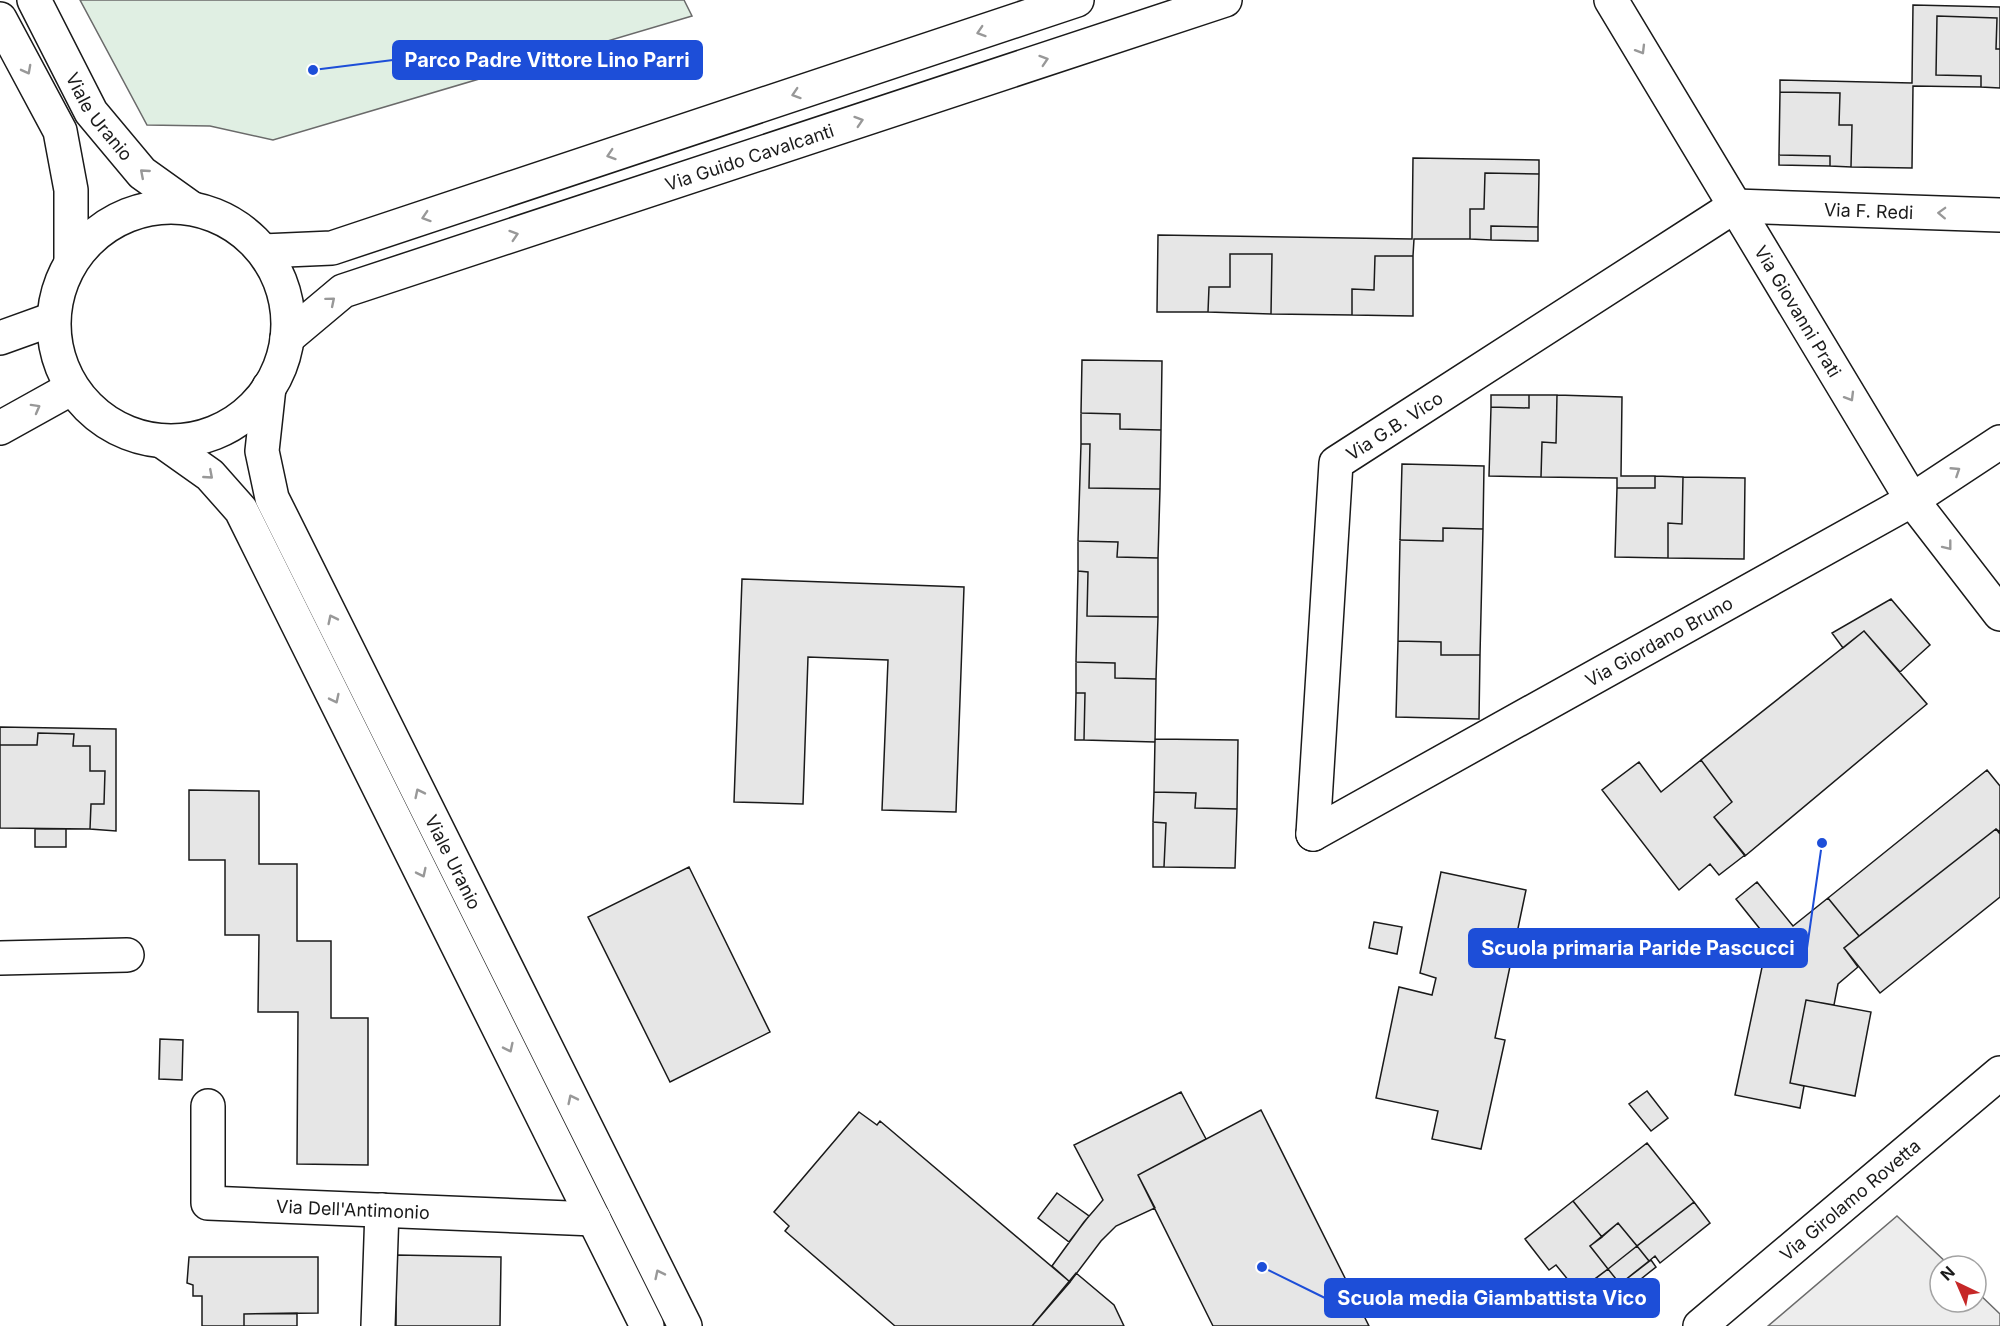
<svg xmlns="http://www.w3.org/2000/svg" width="2000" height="1326" viewBox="0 0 2000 1326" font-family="Inter,sans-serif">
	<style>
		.green { fill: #e0efe3; stroke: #6a6a6a; stroke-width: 1.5 }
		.parking { fill: #ededed; stroke: #6a6a6a; stroke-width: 1.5 }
		.building { fill: #e6e6e6; stroke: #1a1a1a; stroke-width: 1.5 }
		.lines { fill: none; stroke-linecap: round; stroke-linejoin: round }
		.minor-casing { stroke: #1a1a1a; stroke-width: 36 }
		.major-casing { stroke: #1a1a1a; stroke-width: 36 }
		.minor { stroke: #fff; stroke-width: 33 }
		.major { stroke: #fff; stroke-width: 33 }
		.oneway { stroke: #989898 }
		.labels { text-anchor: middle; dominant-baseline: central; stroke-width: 4.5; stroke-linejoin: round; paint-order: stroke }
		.street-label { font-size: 18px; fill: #1a1a1a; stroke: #fff }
		.leader { fill: none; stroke: #1d4ed8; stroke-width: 2 }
		.callout-dot { fill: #1d4ed8; stroke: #fff; stroke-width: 2 }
		.callout { fill: #1d4ed8; stroke: #1d4ed8; stroke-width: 2 }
		.callout-label { font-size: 20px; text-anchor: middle; font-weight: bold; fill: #fff }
	</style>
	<rect width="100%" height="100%" fill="#fff"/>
	<path class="green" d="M 80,0 L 684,0 L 692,16 L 273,140 L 210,126 L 147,125 Z"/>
	<path class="parking" d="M 1897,1216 L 1950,1266 L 1940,1266 L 1940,1302 L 1976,1302 L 1976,1291 L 2000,1314 L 2000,1326 L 1768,1326 Z"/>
	<path class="building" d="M 1913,5 L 2000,7 L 2000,49 L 1996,49 L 1997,18 L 1937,16 L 1936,75 L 1981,76 L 1981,87 L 1913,86 L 1912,168 L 1851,167 L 1852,125 L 1839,125 L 1840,93 L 1780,92 L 1780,80 L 1912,83 Z
		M 1937,16 L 1997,18 L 1996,49 L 2000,49 L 2000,88 L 1981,87 L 1981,76 L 1936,75 Z
		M 1780,92 L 1840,93 L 1839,125 L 1852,125 L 1851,167 L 1830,166 L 1830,156 L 1779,155 Z
		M 1779,155 L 1830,156 L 1830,166 L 1779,165 Z
		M 1413,158 L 1539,160 L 1539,174 L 1485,173 L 1484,209 L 1470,209 L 1470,239 L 1414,239 L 1413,256 L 1375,256 L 1374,290 L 1352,289 L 1352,315 L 1271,314 L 1272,254 L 1230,254 L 1230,287 L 1209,287 L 1208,312 L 1157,312 L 1158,235 L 1412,239 Z
		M 1485,173 L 1539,174 L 1538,227 L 1491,226 L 1491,240 L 1470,239 L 1470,209 L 1484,209 Z
		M 1491,226 L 1538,227 L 1538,241 L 1491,240 Z
		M 1230,254 L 1272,254 L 1271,314 L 1208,312 L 1209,287 L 1230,287 Z
		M 1375,256 L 1413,256 L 1413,316 L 1352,315 L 1352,289 L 1374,290 Z
		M 1082,360 L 1162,361 L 1161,430 L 1120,429 L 1120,414 L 1081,413 Z
		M 1491,395 L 1529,395 L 1529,408 L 1491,407 Z
		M 1529,395 L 1557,395 L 1556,443 L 1542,442 L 1541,477 L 1489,476 L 1491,407 L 1529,408 Z
		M 1557,395 L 1622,397 L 1621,476 L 1655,476 L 1655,488 L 1617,488 L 1617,478 L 1541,477 L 1542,442 L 1556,443 Z
		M 1081,413 L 1120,414 L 1120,429 L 1161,430 L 1160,489 L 1089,488 L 1090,444 L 1081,444 Z
		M 1081,444 L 1090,444 L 1089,488 L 1160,489 L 1158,558 L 1117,557 L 1118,542 L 1078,541 Z
		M 1402,464 L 1484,466 L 1483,529 L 1443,528 L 1443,541 L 1400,540 Z
		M 1655,476 L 1683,477 L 1682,524 L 1668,523 L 1668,558 L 1615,557 L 1617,488 L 1655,488 Z
		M 1683,477 L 1745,478 L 1744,559 L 1668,558 L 1668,523 L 1682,524 Z
		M 1443,528 L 1483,529 L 1480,655 L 1441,655 L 1441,642 L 1398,641 L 1400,540 L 1443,541 Z
		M 1078,541 L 1118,542 L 1117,557 L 1158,558 L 1158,617 L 1087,616 L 1088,572 L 1078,571 Z
		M 1078,571 L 1088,572 L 1087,616 L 1158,617 L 1156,679 L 1115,678 L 1115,663 L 1076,662 Z
		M 742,579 L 964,587 L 956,812 L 882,810 L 888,660 L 808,657 L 803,804 L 734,802 Z
		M 1891,599 L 1930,645 L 1900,672 L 1864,631 L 1843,648 L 1832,633 Z
		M 1864,631 L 1927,704 L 1745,856 L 1714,817 L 1732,802 L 1701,760 Z
		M 1398,641 L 1441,642 L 1441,655 L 1480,655 L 1479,719 L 1396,717 Z
		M 1076,662 L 1115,663 L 1115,678 L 1156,679 L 1155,742 L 1084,740 L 1085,693 L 1076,693 Z
		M 1076,693 L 1085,693 L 1084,740 L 1075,740 Z
		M 0,727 L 116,729 L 116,831 L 90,829 L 91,804 L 104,804 L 105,771 L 90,771 L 90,746 L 73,746 L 74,734 L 38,733 L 37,745 L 0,745 Z
		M 38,733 L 74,734 L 73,746 L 90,746 L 90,771 L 105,771 L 104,804 L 91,804 L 90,829 L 0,828 L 0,745 L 37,745 Z
		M 1155,739 L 1238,740 L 1237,809 L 1195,808 L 1196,793 L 1154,792 Z
		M 1701,760 L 1732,802 L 1714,817 L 1745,855 L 1719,875 L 1710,864 L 1679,890 L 1602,790 L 1639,762 L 1661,792 Z
		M 1987,770 L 2000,786 L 2000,832 L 1996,829 L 1859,936 L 1828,898 Z
		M 189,790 L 259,791 L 259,864 L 297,864 L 297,941 L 331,941 L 331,1018 L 368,1018 L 368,1165 L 297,1164 L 298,1012 L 258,1012 L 259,935 L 225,935 L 225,860 L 189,860 Z
		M 1154,792 L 1196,793 L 1195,808 L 1237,809 L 1235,868 L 1164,867 L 1166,823 L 1153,822 Z
		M 1153,822 L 1166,823 L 1164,867 L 1153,867 Z
		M 35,829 L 66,829 L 66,847 L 35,847 Z
		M 1996,829 L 2000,834 L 2000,897 L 1880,993 L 1844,948 Z
		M 689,867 L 770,1032 L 670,1082 L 588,917 Z
		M 1441,872 L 1526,890 L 1495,1038 L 1505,1040 L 1481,1149 L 1432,1139 L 1438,1111 L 1376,1098 L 1399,987 L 1432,995 L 1436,978 L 1420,973 Z
		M 1757,882 L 1793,926 L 1828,898 L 1859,936 L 1844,948 L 1858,967 L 1838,984 L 1834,1005 L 1806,1000 L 1790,1083 L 1804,1086 L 1800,1108 L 1735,1095 L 1768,939 L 1736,899 Z
		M 1374,922 L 1402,927 L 1397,954 L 1369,948 Z
		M 1806,1000 L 1871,1012 L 1855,1096 L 1790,1083 Z
		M 160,1039 L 183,1040 L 182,1080 L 159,1079 Z
		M 1647,1091 L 1668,1118 L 1651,1131 L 1629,1104 Z
		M 1181,1092 L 1206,1139 L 1138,1175 L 1155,1208 L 1116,1226 L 1101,1241 L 1070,1282 L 1052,1266 L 1084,1222 L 1103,1200 L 1074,1145 Z
		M 1261,1110 L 1369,1326 L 1213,1326 L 1138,1175 Z
		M 859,1112 L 877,1125 L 880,1121 L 1070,1282 L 1032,1326 L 895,1326 L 785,1231 L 789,1226 L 774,1212 Z
		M 1647,1143 L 1694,1202 L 1637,1246 L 1618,1223 L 1602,1237 L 1573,1201 Z
		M 1057,1193 L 1089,1216 L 1069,1242 L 1038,1218 Z
		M 1573,1201 L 1602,1237 L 1590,1246 L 1608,1269 L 1578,1292 L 1556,1265 L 1549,1270 L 1525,1239 Z
		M 1694,1202 L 1710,1223 L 1660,1263 L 1655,1256 L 1649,1261 L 1637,1246 Z
		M 1618,1223 L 1637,1246 L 1608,1269 L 1590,1246 Z
		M 1637,1246 L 1649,1261 L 1620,1284 L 1608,1269 Z
		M 396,1255 L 501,1257 L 500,1326 L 396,1326 Z
		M 189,1257 L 318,1257 L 318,1313 L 244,1314 L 244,1326 L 202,1326 L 202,1296 L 193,1296 L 193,1285 L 187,1283 Z
		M 1651,1260 L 1656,1267 L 1602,1310 L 1584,1287 L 1608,1269 L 1620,1284 Z
		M 1076,1273 L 1114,1305 L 1124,1326 L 1032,1326 Z
		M 297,1313 L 297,1326 L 244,1326 L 244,1314 Z"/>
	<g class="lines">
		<defs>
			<g id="minor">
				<path id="s1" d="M 1611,0 L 1912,500 L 2000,614"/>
				<path d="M 263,251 L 332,248 L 1077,0"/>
				<path d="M 0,338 L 53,319"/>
				<path id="s2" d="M 287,338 L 343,291 L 1225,0"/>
				<path d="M 0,428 L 72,388"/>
				<path id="s3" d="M 1313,834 L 1336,463 L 1735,206 L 2000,215"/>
				<path id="s4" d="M 1313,834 L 1912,500 L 2000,442"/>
				<path d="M 0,958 L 127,955"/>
				<path id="s5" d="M 208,1106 L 208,1203 L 594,1219"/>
				<path d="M 378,1326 L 382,1210"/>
				<path id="s6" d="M 1700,1326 L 2000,1073"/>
			</g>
			<g id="major">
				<path id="s7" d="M 34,0 L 91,112 L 142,173 L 191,208"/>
				<path d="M 0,19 L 60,131 L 71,190 L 71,262"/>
				<circle cx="171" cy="324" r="117"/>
				<path id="s8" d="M 269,387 L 262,451 L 272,498 L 685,1326"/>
				<path d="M 162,441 L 210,475 L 241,510 L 647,1326"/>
			</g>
		</defs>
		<use href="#minor" class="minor-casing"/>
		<use href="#major" class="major-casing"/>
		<use href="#minor" class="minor"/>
		<use href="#major" class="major"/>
	</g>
	<defs><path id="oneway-chevron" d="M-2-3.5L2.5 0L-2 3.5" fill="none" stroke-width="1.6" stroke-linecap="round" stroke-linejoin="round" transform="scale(1.5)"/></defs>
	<g class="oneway">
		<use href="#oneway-chevron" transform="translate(981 32) rotate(162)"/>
		<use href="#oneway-chevron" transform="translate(1641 50) rotate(59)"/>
		<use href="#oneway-chevron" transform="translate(1044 60) rotate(-18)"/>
		<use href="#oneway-chevron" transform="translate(27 70) rotate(62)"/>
		<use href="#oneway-chevron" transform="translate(796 94) rotate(162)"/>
		<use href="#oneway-chevron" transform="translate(859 121) rotate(-18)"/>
		<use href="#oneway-chevron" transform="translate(611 155) rotate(162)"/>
		<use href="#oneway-chevron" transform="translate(144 173) rotate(-139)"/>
		<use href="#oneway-chevron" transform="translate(1942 213) rotate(-178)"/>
		<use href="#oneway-chevron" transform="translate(426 217) rotate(162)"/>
		<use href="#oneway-chevron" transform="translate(514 235) rotate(-18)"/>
		<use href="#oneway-chevron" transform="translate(331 301) rotate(-40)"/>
		<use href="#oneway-chevron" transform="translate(1850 397) rotate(59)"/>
		<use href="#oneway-chevron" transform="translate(36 408) rotate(-29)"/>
		<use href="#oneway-chevron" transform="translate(1956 471) rotate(-33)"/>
		<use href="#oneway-chevron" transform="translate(209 475) rotate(41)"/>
		<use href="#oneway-chevron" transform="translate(1948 546) rotate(52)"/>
		<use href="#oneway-chevron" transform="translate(332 619) rotate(-116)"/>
		<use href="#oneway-chevron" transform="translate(335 699) rotate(64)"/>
		<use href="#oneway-chevron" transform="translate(419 793) rotate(-116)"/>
		<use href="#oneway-chevron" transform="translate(422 873) rotate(64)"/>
		<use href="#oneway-chevron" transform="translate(509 1048) rotate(64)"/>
		<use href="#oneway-chevron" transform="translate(572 1099) rotate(-116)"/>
		<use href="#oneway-chevron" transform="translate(659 1274) rotate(-116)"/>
	</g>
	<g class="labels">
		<g class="street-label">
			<text stroke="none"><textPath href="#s7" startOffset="134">Viale Uranio</textPath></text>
			<text stroke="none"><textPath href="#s2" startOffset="501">Via Guido Cavalcanti</textPath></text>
			<text stroke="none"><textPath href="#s3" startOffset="980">Via F. Redi</textPath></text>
			<text stroke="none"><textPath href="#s1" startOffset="363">Via Giovanni Prati</textPath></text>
			<text stroke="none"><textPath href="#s3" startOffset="441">Via G.B. Vico</textPath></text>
			<text stroke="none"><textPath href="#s4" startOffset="396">Via Giordano Bruno</textPath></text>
			<text stroke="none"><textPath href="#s8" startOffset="519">Viale Uranio</textPath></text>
			<text stroke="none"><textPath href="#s6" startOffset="196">Via Girolamo Rovetta</textPath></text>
			<text stroke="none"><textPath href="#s5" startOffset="242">Via Dell'Antimonio</textPath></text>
		</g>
	</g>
	<path class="leader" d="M313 70L393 60M1822 843L1807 948M1262 1267L1325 1298"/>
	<g class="callout-dot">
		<circle cx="313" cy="70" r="6"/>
		<circle cx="1822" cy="843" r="6"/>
		<circle cx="1262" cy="1267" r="6"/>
	</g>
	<g class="callout">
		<rect x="393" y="41" width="309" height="38" rx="6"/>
		<rect x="1469" y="929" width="338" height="38" rx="6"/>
		<rect x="1325" y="1279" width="334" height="38" rx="6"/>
	</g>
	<g class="callout-label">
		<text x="547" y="67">Parco Padre Vittore Lino Parri</text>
		<text x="1638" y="955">Scuola primaria Paride Pascucci</text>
		<text x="1492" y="1305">Scuola media Giambattista Vico</text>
	</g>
	<g transform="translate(1958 1284) rotate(316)"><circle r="28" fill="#ffffff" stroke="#a3a3a3" stroke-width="1.5"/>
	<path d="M0-4.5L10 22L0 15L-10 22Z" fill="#c62828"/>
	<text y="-9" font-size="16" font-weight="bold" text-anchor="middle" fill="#1a1a1a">N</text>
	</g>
</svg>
